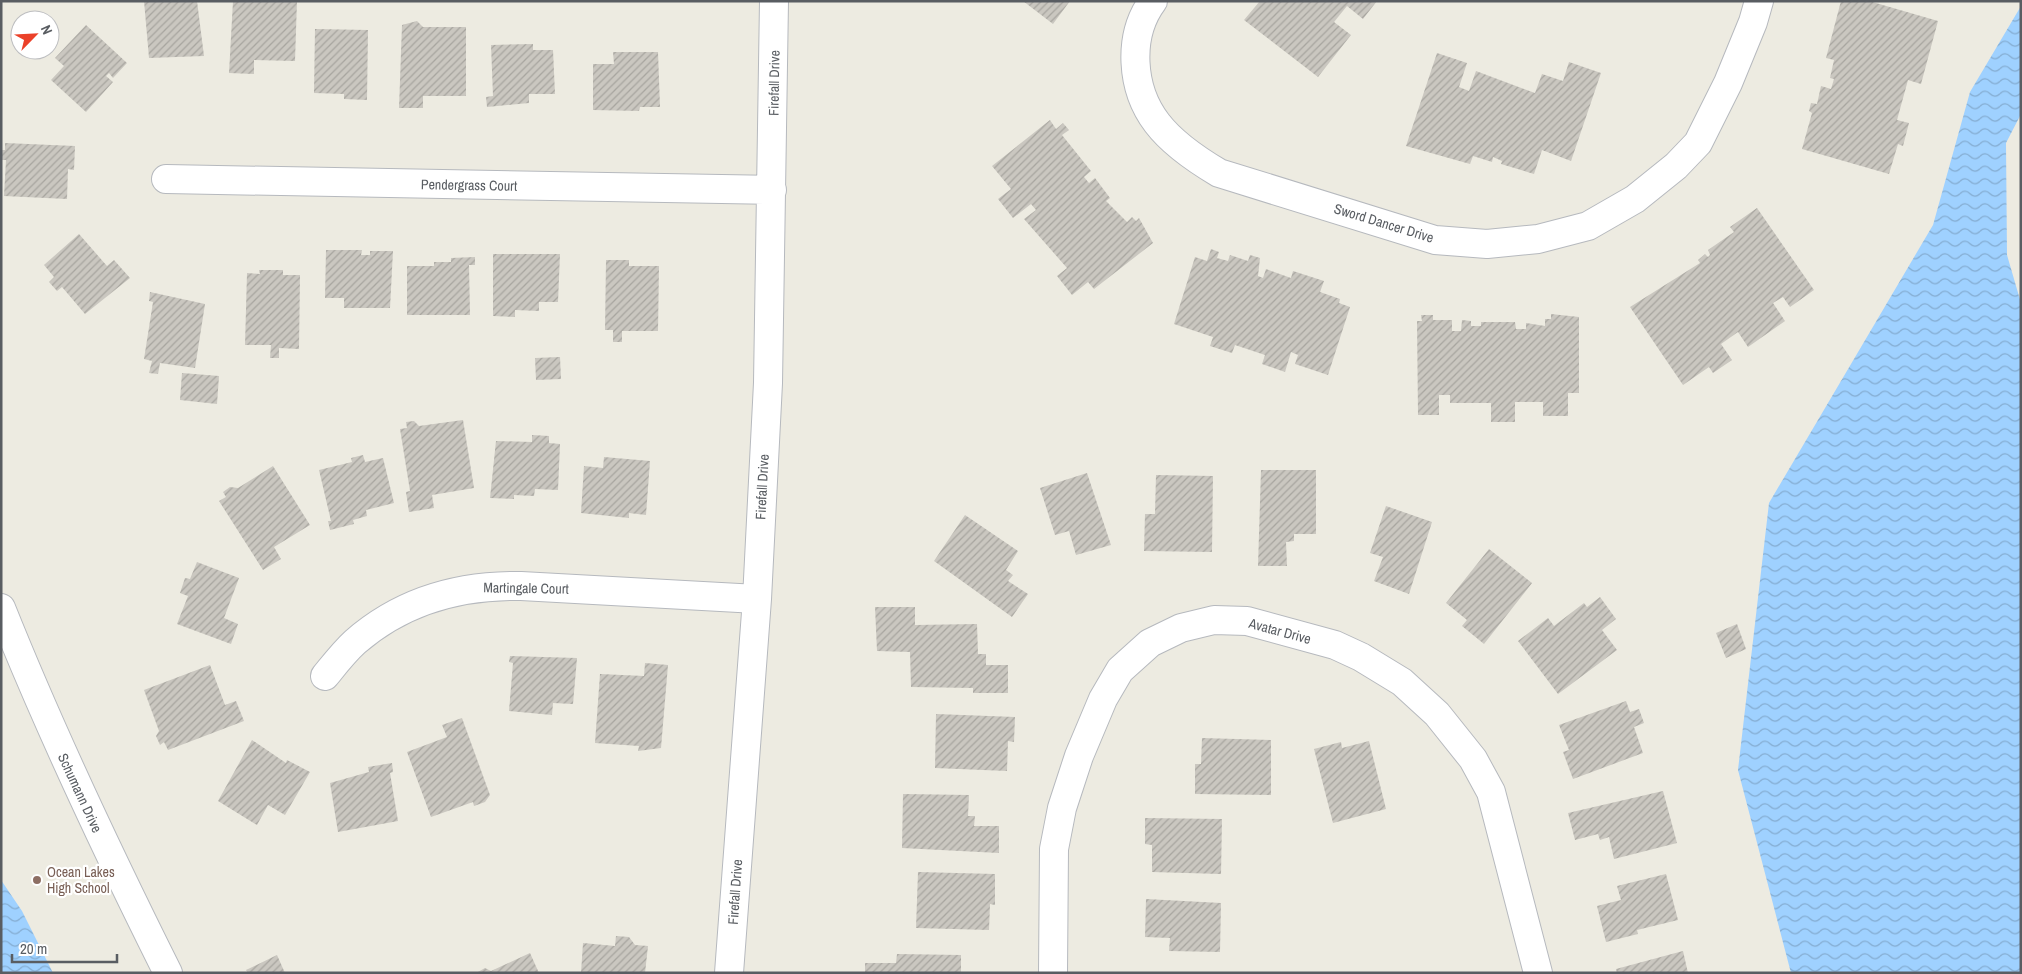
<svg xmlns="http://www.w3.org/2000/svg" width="2022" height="974" viewBox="0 0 2022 974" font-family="'Archivo Narrow',sans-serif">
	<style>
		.water { fill: url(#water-waves) }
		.building { fill: url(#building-hatch) }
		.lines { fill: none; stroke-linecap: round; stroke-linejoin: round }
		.street-casing { stroke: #b6b9be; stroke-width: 30 }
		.street { stroke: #fff; stroke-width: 28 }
		.education-dot { fill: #8d6e63; stroke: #fff; stroke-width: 2 }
		.labels { text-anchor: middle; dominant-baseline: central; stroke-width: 4.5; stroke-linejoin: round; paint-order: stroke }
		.street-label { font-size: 14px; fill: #595d62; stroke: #fff }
		.education-label { font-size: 14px; fill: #785e54; stroke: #fff; text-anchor: start }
	</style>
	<defs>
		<pattern id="water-waves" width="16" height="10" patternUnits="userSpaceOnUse" patternTransform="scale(1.25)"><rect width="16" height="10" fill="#9fd1ff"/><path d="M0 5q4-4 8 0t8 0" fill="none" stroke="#85add2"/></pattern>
		<pattern id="building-hatch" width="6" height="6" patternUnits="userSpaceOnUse" patternTransform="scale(1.25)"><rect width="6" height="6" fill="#cac7c0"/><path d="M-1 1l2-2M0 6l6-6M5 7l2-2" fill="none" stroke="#a7a59f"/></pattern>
	</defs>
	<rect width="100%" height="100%" fill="#edebe1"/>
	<path class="water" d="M 2021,6 L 2021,114 L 2006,143 L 2007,255 L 2021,303 L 2021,973 L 1791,973 L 1738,770 L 1769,503 L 1933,225 L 1970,92 Z
		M 1,880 L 22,911 L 53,973 L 1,973 Z"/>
	<path class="building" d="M 144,1 L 197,1 L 204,56 L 149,58 Z
		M 233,1 L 297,1 L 295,61 L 254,60 L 254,74 L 229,73 Z
		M 1023,1 L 1070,1 L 1053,24 Z
		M 1260,1 L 1377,1 L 1363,19 L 1347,6 L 1334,22 L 1351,35 L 1318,77 L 1244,20 Z
		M 1841,1 L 1869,1 L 1938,21 L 1921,84 L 1908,80 L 1897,120 L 1909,123 L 1903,146 L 1898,144 L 1889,174 L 1802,149 L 1812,113 L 1809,111 L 1811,103 L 1817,104 L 1821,86 L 1831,89 L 1834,79 L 1830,78 L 1834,60 L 1826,58 Z
		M 417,21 L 423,27 L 466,27 L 466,96 L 423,96 L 423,108 L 399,108 L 402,25 Z
		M 86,25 L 127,63 L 113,78 L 109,73 L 106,76 L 113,82 L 86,112 L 51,80 L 64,66 L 55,58 Z
		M 315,29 L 368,30 L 367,100 L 344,99 L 344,94 L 314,93 Z
		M 533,44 L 533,50 L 553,50 L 555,94 L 529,94 L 529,103 L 487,107 L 486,97 L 493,96 L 491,45 Z
		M 613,52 L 658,52 L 660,107 L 640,107 L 639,111 L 593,110 L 593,64 L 614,64 Z
		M 1437,53 L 1467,63 L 1459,87 L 1469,91 L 1476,71 L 1535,93 L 1542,74 L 1563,81 L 1569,62 L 1601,73 L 1571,161 L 1542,150 L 1534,174 L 1501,164 L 1502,161 L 1493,157 L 1492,162 L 1473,156 L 1470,164 L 1406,146 Z
		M 1050,120 L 1056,129 L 1063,123 L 1069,130 L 1062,135 L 1091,171 L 1084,177 L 1089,183 L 1095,178 L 1110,198 L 1106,201 L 1127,222 L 1132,217 L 1136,221 L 1139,218 L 1153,243 L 1094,289 L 1088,282 L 1072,295 L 1057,276 L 1067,268 L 1024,219 L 1036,210 L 1031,204 L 1013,218 L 998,199 L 1011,189 L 992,166 Z
		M 5,143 L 75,146 L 74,170 L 68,169 L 67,199 L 4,196 L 6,160 L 1,160 L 1,150 L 5,150 Z
		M 1757,208 L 1814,290 L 1790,307 L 1783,297 L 1773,303 L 1785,321 L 1748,347 L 1738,332 L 1721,344 L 1732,360 L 1713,373 L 1709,367 L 1683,385 L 1630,307 L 1700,263 L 1698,260 L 1705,254 L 1708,257 L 1710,255 L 1708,250 L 1734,232 L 1730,227 Z
		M 79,234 L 107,266 L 114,260 L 130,278 L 85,314 L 62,287 L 57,291 L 49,282 L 54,277 L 44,265 Z
		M 1211,249 L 1219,252 L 1217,258 L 1228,261 L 1230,255 L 1248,261 L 1250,255 L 1260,258 L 1258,276 L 1263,278 L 1266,269 L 1291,278 L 1293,271 L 1324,281 L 1320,292 L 1340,299 L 1339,303 L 1350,307 L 1328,375 L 1295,364 L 1298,355 L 1291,352 L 1285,372 L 1262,364 L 1265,355 L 1235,345 L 1232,353 L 1210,346 L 1213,337 L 1174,324 L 1195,257 L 1207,261 Z
		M 326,250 L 362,250 L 361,255 L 370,255 L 370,251 L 393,251 L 390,308 L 344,308 L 344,298 L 325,298 Z
		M 493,254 L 560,254 L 558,302 L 539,302 L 539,311 L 515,310 L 515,317 L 493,316 Z
		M 475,257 L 475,265 L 469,265 L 470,315 L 407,315 L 407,266 L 434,266 L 434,262 L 451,262 L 451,258 Z
		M 606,260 L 629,260 L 629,266 L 659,266 L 658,331 L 622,331 L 622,342 L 613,342 L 613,330 L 605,330 Z
		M 259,270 L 283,270 L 283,275 L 300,275 L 299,349 L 279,348 L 279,358 L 270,358 L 271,345 L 245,345 L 247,273 L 260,274 Z
		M 150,292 L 205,304 L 195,368 L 160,363 L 158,374 L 149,373 L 152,361 L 144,359 L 153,302 L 149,301 Z
		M 1551,314 L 1579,317 L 1579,393 L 1568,393 L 1568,416 L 1543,416 L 1543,402 L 1515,402 L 1515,422 L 1491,422 L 1491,403 L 1450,403 L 1450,395 L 1439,395 L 1439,415 L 1418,415 L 1417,321 L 1422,321 L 1421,315 L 1433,315 L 1433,320 L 1452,320 L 1452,331 L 1461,331 L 1462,320 L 1471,321 L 1471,326 L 1481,326 L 1481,322 L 1515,322 L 1516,329 L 1526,329 L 1526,323 L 1545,326 L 1545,319 L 1551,319 Z
		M 560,357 L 561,379 L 536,380 L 535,358 Z
		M 182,373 L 219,376 L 217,404 L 180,400 Z
		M 463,420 L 474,488 L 432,495 L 434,508 L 409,512 L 406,492 L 410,491 L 400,429 L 407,428 L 406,422 L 414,421 L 419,426 Z
		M 532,435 L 549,436 L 549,443 L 560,444 L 558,490 L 535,489 L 534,496 L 514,495 L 514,499 L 490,498 L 496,441 L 532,442 Z
		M 363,455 L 365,462 L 383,458 L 394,503 L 366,510 L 367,516 L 353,520 L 354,524 L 330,530 L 328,521 L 331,521 L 319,470 L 352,462 L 351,458 Z
		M 604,457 L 650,461 L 646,515 L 629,513 L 629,518 L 581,513 L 584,466 L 603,468 Z
		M 273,466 L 310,525 L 274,547 L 281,559 L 263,570 L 219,501 L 226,497 L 223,492 L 230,487 L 238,488 Z
		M 1261,470 L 1316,470 L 1316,534 L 1294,534 L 1294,541 L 1286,542 L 1287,566 L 1258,566 Z
		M 1087,473 L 1111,545 L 1076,555 L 1069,531 L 1055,535 L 1040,488 Z
		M 1156,475 L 1213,476 L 1212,552 L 1144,551 L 1145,514 L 1155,514 Z
		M 1386,506 L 1432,522 L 1409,594 L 1374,581 L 1383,557 L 1370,553 Z
		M 965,515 L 1018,551 L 1006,570 L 1013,575 L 1008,581 L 1028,594 L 1012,617 L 934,561 Z
		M 1489,549 L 1532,583 L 1484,644 L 1462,626 L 1467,620 L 1446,603 Z
		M 197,562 L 239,578 L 224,618 L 238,624 L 231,644 L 177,624 L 188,596 L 180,593 L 185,578 L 190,579 Z
		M 1600,597 L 1616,619 L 1602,630 L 1617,650 L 1558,694 L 1518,641 L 1548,618 L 1554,626 L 1584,603 L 1587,607 Z
		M 875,607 L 915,607 L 915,625 L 977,624 L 978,654 L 986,654 L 986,665 L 1008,665 L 1008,693 L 973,693 L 973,688 L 911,687 L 910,652 L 877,651 Z
		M 1737,624 L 1746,649 L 1726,658 L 1716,633 Z
		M 510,656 L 577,658 L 573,704 L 553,703 L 552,715 L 509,711 L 513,663 L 509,662 Z
		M 645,663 L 668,665 L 661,748 L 638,751 L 639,746 L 595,743 L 600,674 L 644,676 Z
		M 210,665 L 225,705 L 236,701 L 244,721 L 168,750 L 164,742 L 160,745 L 156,736 L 159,731 L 144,690 Z
		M 1626,701 L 1630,712 L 1639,709 L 1644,723 L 1634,727 L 1643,753 L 1573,779 L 1563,752 L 1569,750 L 1559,725 Z
		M 936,714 L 1015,717 L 1014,742 L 1008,741 L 1007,771 L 935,768 Z
		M 462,718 L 490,795 L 485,802 L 474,806 L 473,802 L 431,817 L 407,752 L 447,737 L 442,725 Z
		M 1202,738 L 1271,740 L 1271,795 L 1195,794 L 1195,764 L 1201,764 Z
		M 252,740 L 286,763 L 287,760 L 310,772 L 285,815 L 268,805 L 257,825 L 218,801 Z
		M 1369,741 L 1386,809 L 1333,823 L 1314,749 L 1341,742 L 1342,748 Z
		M 392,763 L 393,772 L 390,773 L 398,821 L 338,832 L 330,783 L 369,772 L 368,767 Z
		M 1663,791 L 1677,843 L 1614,859 L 1609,837 L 1600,840 L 1598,834 L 1575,840 L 1568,813 Z
		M 903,794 L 969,795 L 968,816 L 975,816 L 974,826 L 999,826 L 999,853 L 902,848 Z
		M 1145,818 L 1222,819 L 1221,874 L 1152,872 L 1152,845 L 1145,844 Z
		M 918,872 L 995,874 L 995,905 L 990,904 L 989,930 L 916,928 Z
		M 1666,874 L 1678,920 L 1637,930 L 1638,934 L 1606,942 L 1597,906 L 1621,900 L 1617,886 Z
		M 1146,899 L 1221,903 L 1220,952 L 1169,951 L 1170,938 L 1145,937 Z
		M 616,936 L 629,937 L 635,945 L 648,946 L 645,973 L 581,973 L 583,943 L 615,946 Z
		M 1683,951 L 1688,973 L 1617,973 L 1616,969 Z
		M 530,953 L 539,973 L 476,973 L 485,968 L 491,971 Z
		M 897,954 L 961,955 L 961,973 L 865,973 L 865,963 L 896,963 Z
		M 277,955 L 285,973 L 248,973 L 246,970 Z"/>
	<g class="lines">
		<defs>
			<path id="street" d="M 1153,1 C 1127,36 1131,89 1157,123 C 1173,144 1197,160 1219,173 L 1435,240 L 1487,244 L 1538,239 L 1588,226 L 1635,199 L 1676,166 L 1698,143 L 1728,83 L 1753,22 L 1759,1
				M 166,179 L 772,190
				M 1,608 C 51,733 108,853 168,973
				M 325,676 C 334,665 344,652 355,642 C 403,600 460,585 521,586 L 757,599
				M 729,973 L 757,599 L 768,383 L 774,1
				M 1053,973 L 1054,849 L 1062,808 L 1079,756 L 1103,699 L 1120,670 L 1150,643 L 1181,628 L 1214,620 L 1247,621 L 1335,645 L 1361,657 L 1402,682 L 1437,714 L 1473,759 L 1491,792 L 1538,973"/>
		</defs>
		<use href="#street" class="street-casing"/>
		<use href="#street" class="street"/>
	</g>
	<circle class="education-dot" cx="37" cy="880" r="5"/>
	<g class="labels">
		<g class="street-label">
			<text transform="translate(774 83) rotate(-89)">Firefall Drive</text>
			<text transform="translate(469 185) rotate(1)">Pendergrass Court</text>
			<text transform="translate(1384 223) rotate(17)">Sword Dancer Drive</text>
			<text transform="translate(762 487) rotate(-87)">Firefall Drive</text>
			<text transform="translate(526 588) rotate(1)">Martingale Court</text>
			<text transform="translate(1280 631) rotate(15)">Avatar Drive</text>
			<text transform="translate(80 793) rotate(65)">Schumann Drive</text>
			<text transform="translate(735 892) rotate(-86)">Firefall Drive</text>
		</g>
		<g class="education-label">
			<text x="47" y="872">Ocean Lakes<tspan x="47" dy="16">High School</tspan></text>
		</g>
	</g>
	<rect width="2022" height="974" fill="none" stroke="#595d62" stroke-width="5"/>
	<g transform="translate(35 35) rotate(66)"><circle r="24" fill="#ffffff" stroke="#bdbec0"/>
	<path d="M0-4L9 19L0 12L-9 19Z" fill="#eb4129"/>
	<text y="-8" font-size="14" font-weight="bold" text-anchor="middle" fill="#595d62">N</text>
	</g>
	<path d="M12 954v8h105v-8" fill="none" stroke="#595d62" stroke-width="2.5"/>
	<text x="20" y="954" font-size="15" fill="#595d62" stroke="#ffffff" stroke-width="4" paint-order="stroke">20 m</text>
</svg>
